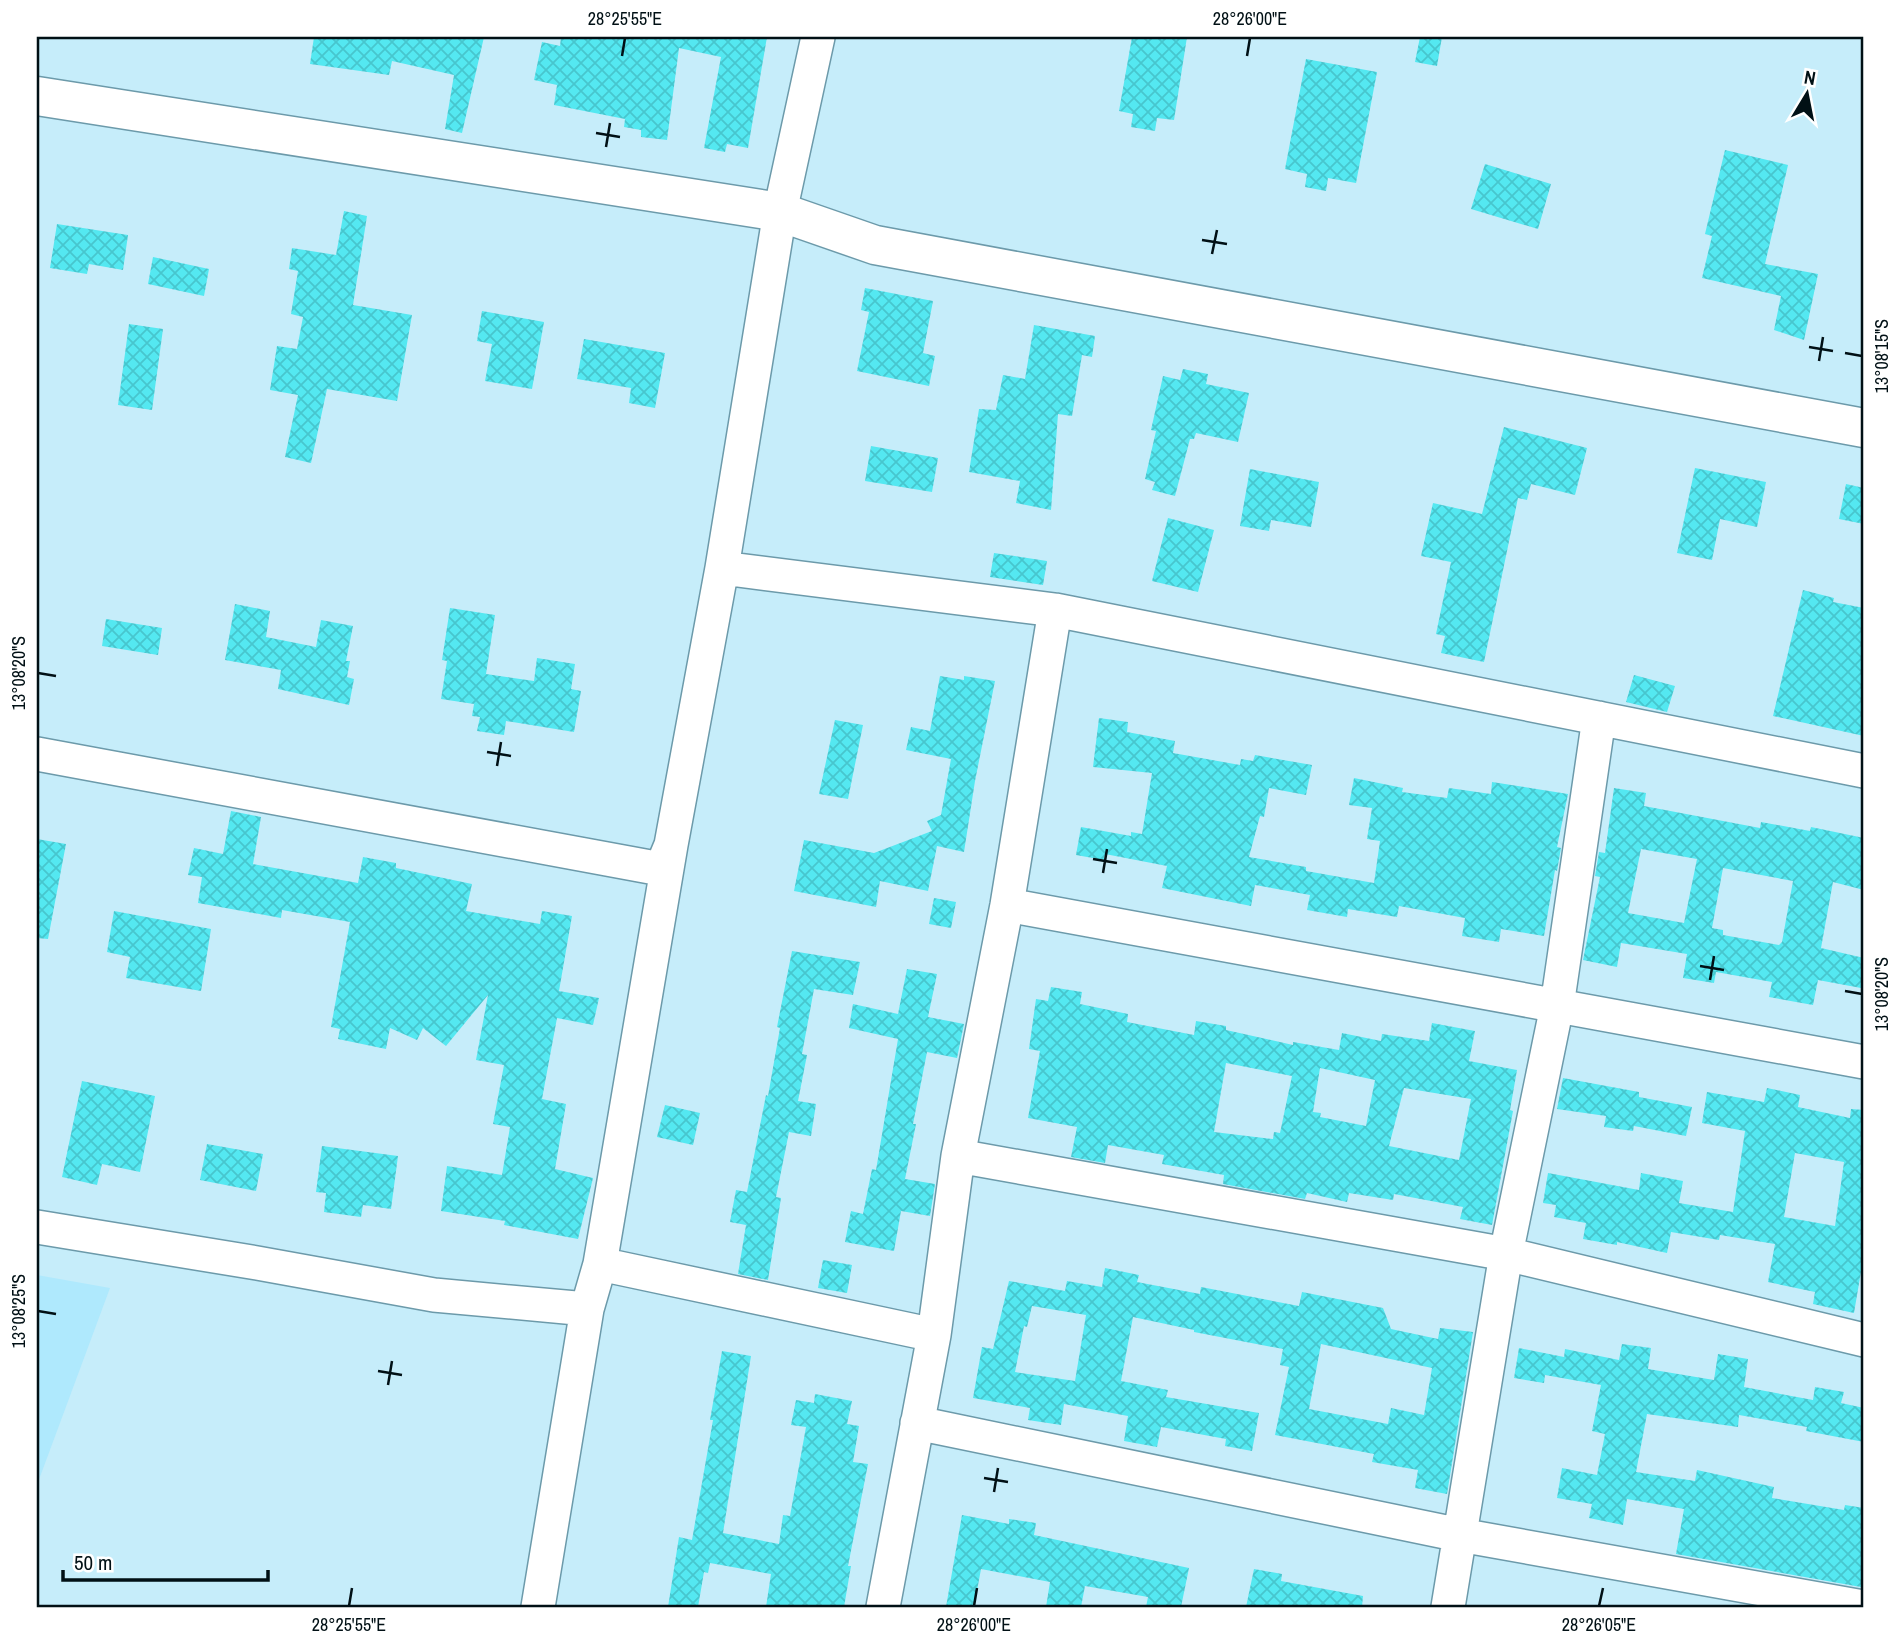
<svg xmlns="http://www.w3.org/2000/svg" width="1901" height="1644" viewBox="0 0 1901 1644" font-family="'Archivo Narrow',sans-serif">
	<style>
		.built { fill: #afe9fd }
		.building { fill: url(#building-cross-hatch); fill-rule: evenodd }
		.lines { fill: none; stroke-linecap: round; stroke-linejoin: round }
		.minor-casing { stroke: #6c9aaa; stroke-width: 36 }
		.tertiary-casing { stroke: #6c9aaa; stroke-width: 41 }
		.minor { stroke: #fff; stroke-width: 33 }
		.tertiary { stroke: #fff; stroke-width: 38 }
		.ticks { fill: none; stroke: #011015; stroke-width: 2.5 }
		.neatline { fill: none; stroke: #011015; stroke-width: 2.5 }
		.ticks-label { font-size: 18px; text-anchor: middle; fill: #011015 }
	</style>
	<defs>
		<pattern id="building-cross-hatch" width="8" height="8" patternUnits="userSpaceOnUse" patternTransform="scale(1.75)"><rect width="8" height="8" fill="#54e8f1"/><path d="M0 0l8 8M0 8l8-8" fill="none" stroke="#47c6ce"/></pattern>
	</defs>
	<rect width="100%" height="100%" fill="#c6edfa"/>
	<path class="built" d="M 37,1275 L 110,1288 L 37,1485 Z"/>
	<path class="building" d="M 314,37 L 484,37 L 462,133 L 445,129 L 454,75 L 392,61 L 389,75 L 310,64 Z
		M 561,37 L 767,37 L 748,148 L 727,144 L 725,152 L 704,148 L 721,57 L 679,48 L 667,140 L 641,137 L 641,130 L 624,127 L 625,119 L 554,105 L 557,85 L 534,80 L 542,42 L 560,46 Z
		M 1132,37 L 1187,37 L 1174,120 L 1157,118 L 1155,131 L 1131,127 L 1133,114 L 1119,111 Z
		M 1420,37 L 1442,37 L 1437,66 L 1415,62 Z
		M 1306,59 L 1377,72 L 1356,183 L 1328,178 L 1326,191 L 1305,187 L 1307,174 L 1285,169 Z
		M 1725,150 L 1788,165 L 1765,264 L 1818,274 L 1804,340 L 1774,330 L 1781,296 L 1702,278 L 1712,236 L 1705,234 Z
		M 1485,164 L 1551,184 L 1538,229 L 1471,209 Z
		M 344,211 L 367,216 L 353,305 L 412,315 L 397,401 L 327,389 L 311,463 L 285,457 L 298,395 L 270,390 L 277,346 L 297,349 L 303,317 L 291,314 L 298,271 L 289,269 L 292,248 L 336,255 Z
		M 57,224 L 128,235 L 123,270 L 89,264 L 87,274 L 50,268 Z
		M 153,257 L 209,269 L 204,296 L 148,284 Z
		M 865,288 L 933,301 L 923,353 L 935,356 L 929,386 L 857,371 L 869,312 L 861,310 Z
		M 482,311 L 544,322 L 532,389 L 485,381 L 492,344 L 477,341 Z
		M 129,324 L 163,329 L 152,410 L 118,405 Z
		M 1034,325 L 1095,336 L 1092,357 L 1082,355 L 1072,416 L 1058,414 L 1051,510 L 1016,503 L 1020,481 L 969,472 L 979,409 L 996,410 L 1003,375 L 1025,379 Z
		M 584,339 L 665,353 L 655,408 L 629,403 L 631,388 L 577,379 Z
		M 1183,369 L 1208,374 L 1206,384 L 1249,393 L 1238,442 L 1196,433 L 1194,439 L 1190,439 L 1175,496 L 1152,490 L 1155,482 L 1145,479 L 1156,431 L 1151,430 L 1163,376 L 1180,380 Z
		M 1504,427 L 1587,448 L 1575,495 L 1531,484 L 1527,500 L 1518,498 L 1484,662 L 1441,653 L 1445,636 L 1436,634 L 1451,562 L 1421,556 L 1433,503 L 1482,514 Z
		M 871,446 L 938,458 L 932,492 L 865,481 Z
		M 1695,468 L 1766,482 L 1757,527 L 1720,519 L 1712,560 L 1677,553 Z
		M 1250,469 L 1319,482 L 1311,527 L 1271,520 L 1269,531 L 1240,526 Z
		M 1846,484 L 1864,488 L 1864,524 L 1839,519 Z
		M 1168,518 L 1214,530 L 1198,592 L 1152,581 Z
		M 994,553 L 1047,561 L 1043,585 L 990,577 Z
		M 1803,590 L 1834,598 L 1833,602 L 1864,608 L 1864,736 L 1773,716 Z
		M 235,604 L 270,611 L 266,637 L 316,647 L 321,620 L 353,626 L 346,661 L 350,661 L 347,677 L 354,679 L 349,705 L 278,689 L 281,670 L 225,660 Z
		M 450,608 L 495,615 L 486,674 L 534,681 L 537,658 L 575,664 L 571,689 L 581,691 L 574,732 L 506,721 L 504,735 L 477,731 L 480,717 L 472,716 L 474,704 L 441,699 L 447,661 L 442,660 Z
		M 106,619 L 162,628 L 158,655 L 102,646 Z
		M 1634,675 L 1675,686 L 1667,712 L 1626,702 Z
		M 940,676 L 964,680 L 964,676 L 995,681 L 975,781 L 964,852 L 937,846 L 928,891 L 880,881 L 876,907 L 794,891 L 804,840 L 874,853 L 932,831 L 927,821 L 941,815 L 951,759 L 906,750 L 911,727 L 930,731 Z
		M 1099,718 L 1128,722 L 1127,732 L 1175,741 L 1173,753 L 1240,765 L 1241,759 L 1253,761 L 1255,755 L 1312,765 L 1306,795 L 1269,788 L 1264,817 L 1260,816 L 1249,857 L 1306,867 L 1306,871 L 1374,883 L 1380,841 L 1367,839 L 1372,808 L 1349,805 L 1354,778 L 1403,788 L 1402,792 L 1447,798 L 1449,788 L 1491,794 L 1492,782 L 1568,794 L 1557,847 L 1561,848 L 1557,871 L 1555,870 L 1544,936 L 1501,929 L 1499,942 L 1462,936 L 1465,918 L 1399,906 L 1397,917 L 1348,909 L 1347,917 L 1307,910 L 1310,895 L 1255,885 L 1251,906 L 1162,888 L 1167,866 L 1105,854 L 1104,860 L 1076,855 L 1081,827 L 1131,836 L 1131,832 L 1142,834 L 1152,773 L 1093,767 Z
		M 835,720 L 863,725 L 848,799 L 819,794 Z
		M 1614,788 L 1646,793 L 1644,806 L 1760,828 L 1761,822 L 1810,831 L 1811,827 L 1864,838 L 1864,890 L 1833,882 L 1821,948 L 1864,958 L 1861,988 L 1818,980 L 1813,1005 L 1769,997 L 1772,982 L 1716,972 L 1714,983 L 1683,978 L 1687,954 L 1621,943 L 1617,967 L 1583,960 L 1600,877 L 1595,876 L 1599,852 L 1605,853 ZM 1641,849 L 1697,859 L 1684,923 L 1628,913 ZM 1723,868 L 1793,881 L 1782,942 L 1779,945 L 1723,935 L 1723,930 L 1712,928 Z
		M 231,811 L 261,817 L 253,864 L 358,883 L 363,857 L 396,863 L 396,868 L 472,884 L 466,911 L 540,924 L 542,911 L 572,916 L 559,991 L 599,998 L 593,1025 L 557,1018 L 542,1099 L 566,1104 L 555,1169 L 593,1178 L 578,1239 L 504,1225 L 505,1221 L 441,1211 L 447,1166 L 502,1175 L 510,1127 L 493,1124 L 504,1065 L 476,1060 L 488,995 L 446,1046 L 423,1028 L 417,1040 L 390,1028 L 386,1049 L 338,1039 L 340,1029 L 331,1027 L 350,922 L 282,910 L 281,918 L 198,903 L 202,877 L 188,875 L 194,848 L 223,854 Z
		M 37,839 L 66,844 L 48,939 L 37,938 Z
		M 934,898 L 956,902 L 951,928 L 929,924 Z
		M 114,911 L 211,929 L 201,991 L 126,978 L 130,957 L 107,952 Z
		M 792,951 L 860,962 L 853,995 L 814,989 L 802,1054 L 807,1055 L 798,1101 L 816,1104 L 811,1136 L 789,1132 L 776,1197 L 781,1198 L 768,1280 L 738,1274 L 746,1225 L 730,1222 L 736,1190 L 747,1192 L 766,1095 L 768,1096 L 780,1028 L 777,1027 Z
		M 907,969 L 937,974 L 928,1017 L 964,1024 L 957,1058 L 927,1052 L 913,1124 L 916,1124 L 905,1179 L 935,1184 L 930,1216 L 901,1211 L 894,1251 L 845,1242 L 851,1211 L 863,1214 L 872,1169 L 876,1170 L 898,1039 L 849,1028 L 853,1004 L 898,1014 Z
		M 1051,987 L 1082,992 L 1080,1004 L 1128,1014 L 1127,1022 L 1194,1035 L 1196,1021 L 1226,1026 L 1226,1030 L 1293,1045 L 1293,1042 L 1339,1050 L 1342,1033 L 1381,1041 L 1382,1034 L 1429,1041 L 1432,1023 L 1475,1031 L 1469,1061 L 1517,1070 L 1510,1110 L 1513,1111 L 1492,1225 L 1460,1219 L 1463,1207 L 1394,1194 L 1393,1200 L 1349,1193 L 1347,1202 L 1307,1193 L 1305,1199 L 1223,1184 L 1224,1175 L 1162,1164 L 1164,1155 L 1108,1145 L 1105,1163 L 1071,1157 L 1077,1127 L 1028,1118 L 1040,1051 L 1029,1049 L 1036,999 L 1048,1001 ZM 1226,1063 L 1292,1076 L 1280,1133 L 1274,1132 L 1273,1139 L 1214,1132 ZM 1320,1068 L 1375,1080 L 1366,1126 L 1320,1117 L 1321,1113 L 1313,1112 ZM 1404,1088 L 1471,1099 L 1459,1160 L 1389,1146 Z
		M 1563,1078 L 1639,1092 L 1639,1097 L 1692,1107 L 1686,1136 L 1634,1126 L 1633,1131 L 1604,1127 L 1606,1116 L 1557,1109 Z
		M 82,1081 L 155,1096 L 140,1172 L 102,1164 L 97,1185 L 62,1177 Z
		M 1767,1088 L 1800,1095 L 1798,1107 L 1850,1118 L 1851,1109 L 1864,1110 L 1864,1254 L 1854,1313 L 1813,1304 L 1815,1292 L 1768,1282 L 1775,1244 L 1720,1235 L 1719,1240 L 1671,1232 L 1667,1253 L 1617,1242 L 1617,1245 L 1583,1239 L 1586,1223 L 1554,1217 L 1556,1205 L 1543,1203 L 1548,1173 L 1639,1190 L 1641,1173 L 1683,1181 L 1679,1203 L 1733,1212 L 1745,1131 L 1702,1123 L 1707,1092 L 1764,1102 ZM 1795,1153 L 1844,1162 L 1835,1226 L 1784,1217 Z
		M 665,1105 L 700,1113 L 693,1145 L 657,1137 Z
		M 207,1144 L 263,1154 L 256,1191 L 200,1180 Z
		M 322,1146 L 398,1156 L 391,1209 L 363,1205 L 361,1217 L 324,1212 L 326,1193 L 316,1192 Z
		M 823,1260 L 852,1265 L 847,1293 L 818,1288 Z
		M 1105,1268 L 1139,1275 L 1137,1282 L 1200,1294 L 1201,1287 L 1299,1306 L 1302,1292 L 1383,1308 L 1391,1329 L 1438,1339 L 1440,1328 L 1473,1332 L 1447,1494 L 1415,1488 L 1418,1470 L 1372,1462 L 1374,1454 L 1275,1435 L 1289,1367 L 1280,1365 L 1283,1349 L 1194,1332 L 1194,1330 L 1133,1317 L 1121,1381 L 1168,1390 L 1166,1397 L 1259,1413 L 1252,1451 L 1225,1446 L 1226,1439 L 1161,1427 L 1157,1447 L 1124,1441 L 1128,1416 L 1064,1404 L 1061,1425 L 1028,1420 L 1030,1408 L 973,1398 L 982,1347 L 993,1349 L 1009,1281 L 1065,1291 L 1067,1281 L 1102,1287 ZM 1032,1306 L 1086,1315 L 1075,1381 L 1015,1372 L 1024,1326 L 1027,1327 ZM 1321,1344 L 1432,1368 L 1424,1415 L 1391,1408 L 1388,1424 L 1309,1409 Z
		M 1622,1344 L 1651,1348 L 1648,1369 L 1714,1380 L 1718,1354 L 1748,1359 L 1744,1387 L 1813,1400 L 1815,1387 L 1844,1392 L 1841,1403 L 1864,1408 L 1864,1442 L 1806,1431 L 1807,1427 L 1739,1415 L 1738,1427 L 1647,1414 L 1636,1472 L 1695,1481 L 1697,1470 L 1774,1487 L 1772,1498 L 1844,1510 L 1845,1505 L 1864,1508 L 1864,1569 L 1861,1587 L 1676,1554 L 1684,1509 L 1627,1499 L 1623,1525 L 1589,1518 L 1592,1504 L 1557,1498 L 1562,1468 L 1597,1475 L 1605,1434 L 1592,1431 L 1601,1385 L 1545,1375 L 1544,1383 L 1514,1378 L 1519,1348 L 1564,1357 L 1565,1349 L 1619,1360 Z
		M 722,1351 L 751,1356 L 723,1533 L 779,1544 L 783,1515 L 790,1516 L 806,1427 L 791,1425 L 796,1400 L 814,1403 L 815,1394 L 852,1401 L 847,1424 L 859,1426 L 853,1462 L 868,1464 L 848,1566 L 851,1566 L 844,1607 L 766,1607 L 771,1574 L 710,1563 L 708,1573 L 704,1572 L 698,1607 L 668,1607 L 679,1537 L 692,1540 L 713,1420 L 710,1420 Z
		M 962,1515 L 1009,1524 L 1009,1519 L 1036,1523 L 1034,1535 L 1189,1568 L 1181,1607 L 1146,1607 L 1148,1597 L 1085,1586 L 1081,1607 L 1046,1607 L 1050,1582 L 981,1569 L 974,1607 L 946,1607 Z
		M 1254,1569 L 1282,1574 L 1281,1581 L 1363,1596 L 1362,1607 L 1246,1607 Z"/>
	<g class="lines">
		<defs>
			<path id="minor" d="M 722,568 L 1055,610 L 1864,771
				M 37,754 L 661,869 L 671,845
				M 1007,905 L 1864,1062
				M 958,1156 L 1506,1254 L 1864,1340
				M 37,1227 L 257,1263 L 434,1295 L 587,1309
				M 600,1264 L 934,1335
				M 917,1423 L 1460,1535 L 1863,1607
				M 538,1607 L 587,1309 L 600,1264 L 671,845 L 722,568 L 780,212 L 818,37
				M 883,1607 L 934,1335 L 958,1156 L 1007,905 L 1055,610
				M 1448,1607 L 1506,1254 L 1557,1006 L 1599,718"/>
			<path id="tertiary" d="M 37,96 L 780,212 L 875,245 L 1864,428"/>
		</defs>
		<use href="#minor" class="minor-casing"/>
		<use href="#tertiary" class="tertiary-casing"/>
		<use href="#minor" class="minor"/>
		<use href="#tertiary" class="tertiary"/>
	</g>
	<path class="ticks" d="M 622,56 L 625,38M 1247,56 L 1250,38M 596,133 L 620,137M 606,147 L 610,123M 1202,240 L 1227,244M 1212,254 L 1217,230M 1809,347 L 1833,351M 1845,353 L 1862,356M 1819,361 L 1823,337M 38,673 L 56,676M 487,752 L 511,756M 497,766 L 501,742M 1093,859 L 1117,863M 1103,873 L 1107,849M 1700,966 L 1724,970M 1710,980 L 1714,956M 1845,991 L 1862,994M 38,1311 L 56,1314M 378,1371 L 402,1375M 388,1385 L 392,1361M 984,1478 L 1008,1482M 994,1492 L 998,1468M 349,1606 L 352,1588M 974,1606 L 977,1588M 1599,1606 L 1603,1588"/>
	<rect width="1901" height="1644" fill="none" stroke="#ffffff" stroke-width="77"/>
	<g transform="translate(1807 94) rotate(10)" stroke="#ffffff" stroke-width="5" paint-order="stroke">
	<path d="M0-5L12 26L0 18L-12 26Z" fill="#011015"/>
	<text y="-10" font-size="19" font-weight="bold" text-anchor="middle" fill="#011015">N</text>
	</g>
	<path d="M63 1570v10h205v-10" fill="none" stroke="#011015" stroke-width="3.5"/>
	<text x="74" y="1570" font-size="21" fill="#011015" stroke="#ffffff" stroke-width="5" paint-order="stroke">50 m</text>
	<rect x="38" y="38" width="1824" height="1568" class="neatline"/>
	<g class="ticks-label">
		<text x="625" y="25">28°25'55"E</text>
		<text x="1250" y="25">28°26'00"E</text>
		<text transform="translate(1882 356) rotate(-90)" y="6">13°08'15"S</text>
		<text transform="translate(19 673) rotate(-90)" y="6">13°08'20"S</text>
		<text transform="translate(1882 994) rotate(-90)" y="6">13°08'20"S</text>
		<text transform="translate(19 1311) rotate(-90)" y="6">13°08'25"S</text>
		<text x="349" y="1631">28°25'55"E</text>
		<text x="974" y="1631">28°26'00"E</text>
		<text x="1599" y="1631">28°26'05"E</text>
	</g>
</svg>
